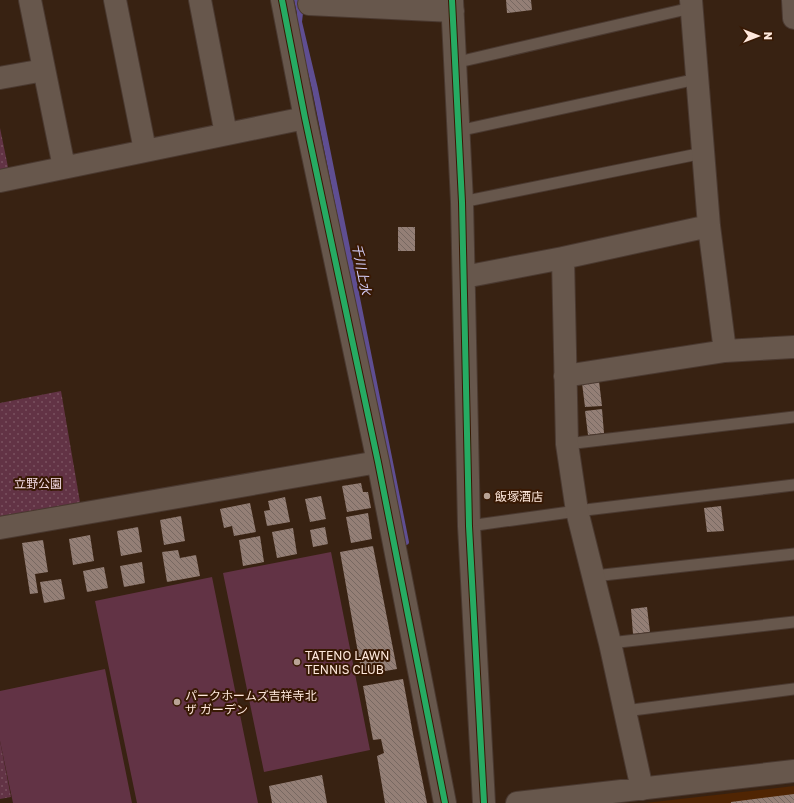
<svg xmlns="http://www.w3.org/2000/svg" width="794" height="803" viewBox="0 0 794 803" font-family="'Golos Text','Noto Sans JP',sans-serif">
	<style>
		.built { fill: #502503 }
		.park { fill: url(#park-dots) }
		.pitch { fill: #623345 }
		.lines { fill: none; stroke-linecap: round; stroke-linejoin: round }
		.stream { stroke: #5f4e92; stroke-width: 6 }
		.building { fill: url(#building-back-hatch) }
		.lane-casing { stroke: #4a3930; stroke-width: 13 }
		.street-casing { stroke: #4a3930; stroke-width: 24 }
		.lane { stroke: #67574c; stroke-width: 11 }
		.street { stroke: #67574c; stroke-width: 22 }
		.cycleway-casing { stroke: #381904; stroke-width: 8 }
		.cycleway { stroke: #26ab63; stroke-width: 6 }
		.poi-dot { fill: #b9a395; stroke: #381904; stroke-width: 1.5 }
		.labels { text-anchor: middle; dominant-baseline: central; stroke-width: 4; stroke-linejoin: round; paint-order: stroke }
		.park-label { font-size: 12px; fill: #f4dce6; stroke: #381904 }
		.poi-label { font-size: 12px; fill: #fee8dc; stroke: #381904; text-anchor: start }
		.water-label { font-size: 13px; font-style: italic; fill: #d7d1fd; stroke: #381904 }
	</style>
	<defs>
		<pattern id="park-dots" width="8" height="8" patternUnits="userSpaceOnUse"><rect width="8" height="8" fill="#623345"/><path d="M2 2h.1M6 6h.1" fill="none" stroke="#7a515f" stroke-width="1.8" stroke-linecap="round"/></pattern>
		<pattern id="building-back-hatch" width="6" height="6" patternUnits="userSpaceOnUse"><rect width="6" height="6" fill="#947f76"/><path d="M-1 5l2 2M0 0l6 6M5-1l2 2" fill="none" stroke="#776861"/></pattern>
	</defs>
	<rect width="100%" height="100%" fill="#382212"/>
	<path class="built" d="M 794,786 L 794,803 L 645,803 Z"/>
	<path class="park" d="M 0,128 L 9,172 L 0,174 Z
		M 61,391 L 82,514 L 0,528 L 0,403 Z
		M 0,741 L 11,797 L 0,799 Z"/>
	<path class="pitch" d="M 331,552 L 370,750 L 264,772 L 223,573 Z
		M 212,577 L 258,803 L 137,803 L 95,601 Z
		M 105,669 L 132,803 L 13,803 L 0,741 L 0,691 Z"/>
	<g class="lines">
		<path class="stream" d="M 297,0 L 300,13 L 299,22 L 315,89 L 406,542"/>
	</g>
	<path class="building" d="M 506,0 L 531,0 L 532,10 L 507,13 Z
		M 398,227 L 415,227 L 415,251 L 398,251 Z
		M 599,381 L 602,406 L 585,407 L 582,383 Z
		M 602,409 L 604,433 L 588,435 L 585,411 Z
		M 361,483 L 363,492 L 368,492 L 371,508 L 347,512 L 342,486 Z
		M 321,496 L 326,519 L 310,522 L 305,499 Z
		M 285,497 L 290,522 L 267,526 L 264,511 L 270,510 L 268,501 Z
		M 250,503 L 256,532 L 234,536 L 232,526 L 224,528 L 220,509 Z
		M 721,506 L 724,531 L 707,532 L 704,508 Z
		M 368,513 L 372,539 L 351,543 L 346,517 Z
		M 181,516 L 185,541 L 164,545 L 160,520 Z
		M 138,527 L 142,552 L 121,556 L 117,531 Z
		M 325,527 L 328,544 L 313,547 L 310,530 Z
		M 293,528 L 297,554 L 277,558 L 272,532 Z
		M 90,535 L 94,561 L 73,565 L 69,539 Z
		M 260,536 L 264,562 L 243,566 L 239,540 Z
		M 43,540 L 48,572 L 35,574 L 38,593 L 30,594 L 22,543 Z
		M 373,546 L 397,669 L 362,675 L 340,552 Z
		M 178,550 L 180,558 L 196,555 L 200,576 L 167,582 L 162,552 Z
		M 142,562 L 145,583 L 124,587 L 120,566 Z
		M 104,567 L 108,588 L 87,592 L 83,571 Z
		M 61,579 L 65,599 L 44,603 L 40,582 Z
		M 647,607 L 650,632 L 633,634 L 631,609 Z
		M 403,679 L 413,734 L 427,803 L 385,803 L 377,756 L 384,753 L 381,739 L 373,740 L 363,686 Z
		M 322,775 L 327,803 L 272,803 L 269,786 Z
		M 794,794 L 794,803 L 731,803 L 731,802 Z"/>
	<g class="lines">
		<defs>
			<path id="lane" d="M 454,63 L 691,8
				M 458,131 L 697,79
				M 462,202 L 703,153
				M 567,444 L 794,417
				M 469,526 L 577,511 L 794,485
				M 594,576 L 794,554
				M 610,643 L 794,622
				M 625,711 L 794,689"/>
			<path id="street" d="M 30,0 L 64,167
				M 115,0 L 145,150
				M 200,0 L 226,134
				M 282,0 L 305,118 L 378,462 L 445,803
				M 452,0 L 462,202 L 469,526 L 484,803
				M 691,0 L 709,226 L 725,351
				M 793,0 L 794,18
				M 309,4 L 453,11
				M 0,78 L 44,70
				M 0,181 L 305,118
				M 563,258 L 567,444 L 577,511 L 610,643 L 642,789
				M 464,277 L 563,258 L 709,226
				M 565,376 L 725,351 L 794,347
				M 0,528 L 378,462
				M 517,803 L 794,771"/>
		</defs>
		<use href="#lane" class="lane-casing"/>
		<use href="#street" class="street-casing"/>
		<use href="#lane" class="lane"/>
		<use href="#street" class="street"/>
		<defs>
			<path id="cycleway" d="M 282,0 L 305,118 L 378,462 L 445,803
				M 452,0 L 462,202 L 469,526 L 484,803"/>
		</defs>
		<use href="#cycleway" class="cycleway-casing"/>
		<use href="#cycleway" class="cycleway"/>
	</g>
	<g class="poi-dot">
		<circle cx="487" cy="496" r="4"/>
		<circle cx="297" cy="662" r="4"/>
		<circle cx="177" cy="702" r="4"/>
	</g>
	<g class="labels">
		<g class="park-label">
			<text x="38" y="483">立野公園</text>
		</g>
		<g class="poi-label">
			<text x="495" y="496">飯塚酒店</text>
			<text x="305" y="655">TATENO LAWN<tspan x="305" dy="14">TENNIS CLUB</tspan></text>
			<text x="185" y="695">パークホームズ吉祥寺北<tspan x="185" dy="14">ザ ガーデン</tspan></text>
		</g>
		<g class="water-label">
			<text transform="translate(362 269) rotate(79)">千川上水</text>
		</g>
	</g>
	<g transform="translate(758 36) rotate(90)" stroke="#381904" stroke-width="3" paint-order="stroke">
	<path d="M0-3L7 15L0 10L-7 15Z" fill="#fee8dc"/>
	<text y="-6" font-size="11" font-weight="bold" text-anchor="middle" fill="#fee8dc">N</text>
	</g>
</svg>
